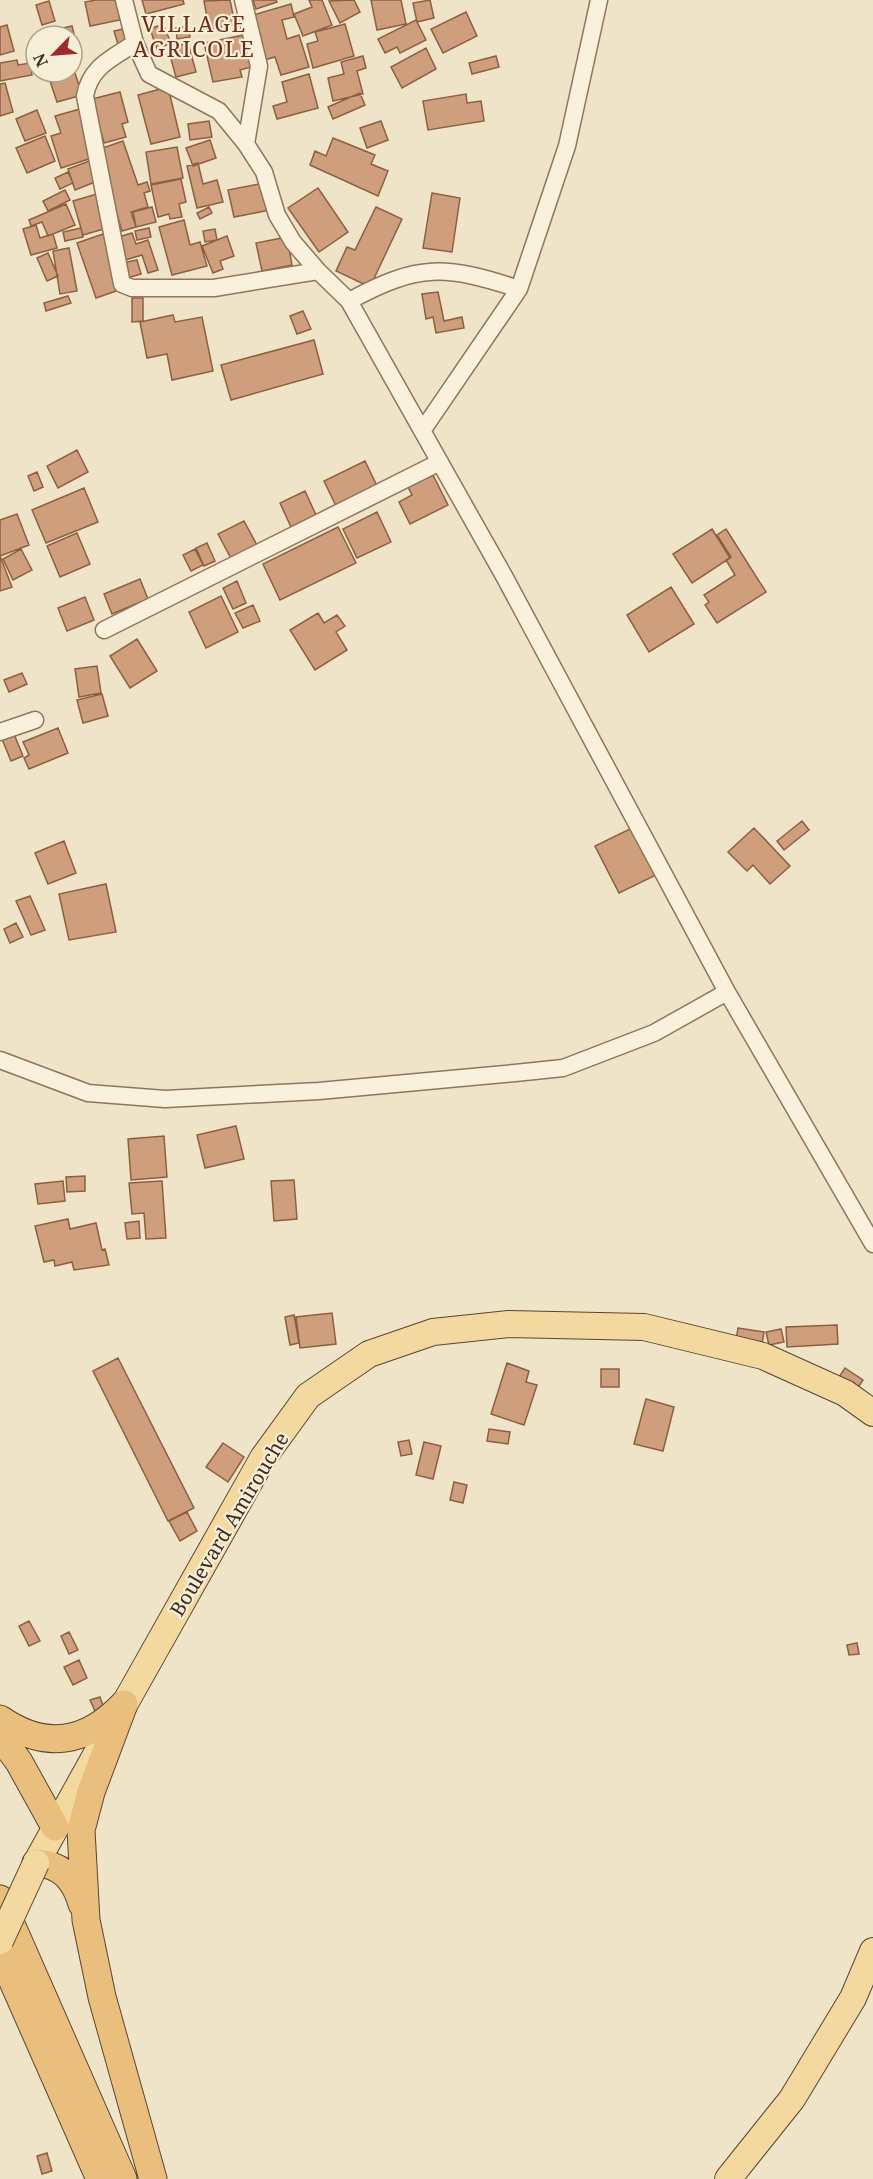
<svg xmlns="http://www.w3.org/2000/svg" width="873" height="2179" viewBox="0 0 873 2179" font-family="'Noto Serif',serif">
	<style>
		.building { fill: #cf9f7d; stroke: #8d5f41; stroke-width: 1.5 }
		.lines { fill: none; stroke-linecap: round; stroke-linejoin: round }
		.minor-casing { stroke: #8d765c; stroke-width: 19 }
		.primary-casing { stroke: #5b4430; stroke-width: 28 }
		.trunk-casing { stroke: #5b4430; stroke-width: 29 }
		.minor { stroke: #faf1dc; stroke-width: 16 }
		.primary { stroke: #f3d9a0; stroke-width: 26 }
		.trunk { stroke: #eabe7c; stroke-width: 27 }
		.primary-bridge-casing { stroke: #5b4430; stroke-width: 28; stroke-linecap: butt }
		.primary-bridge { stroke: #f3d9a0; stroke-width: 26 }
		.labels { text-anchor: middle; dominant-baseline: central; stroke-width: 4.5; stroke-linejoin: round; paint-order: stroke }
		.street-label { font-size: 20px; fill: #3d2e20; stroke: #f7eed8 }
		.quarter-label { font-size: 22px; letter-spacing: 1.5px; fill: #6b2e1e; stroke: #f7eed8 }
	</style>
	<rect width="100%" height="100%" fill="#f0e4c8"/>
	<path class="building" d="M 96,0 L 116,0 L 120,20 L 90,26 L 85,2 Z
		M 142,0 L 183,0 L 184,4 L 146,14 Z
		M 230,0 L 235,24 L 209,29 L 204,1 Z
		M 253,0 L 276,0 L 277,2 L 256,9 Z
		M 309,0 L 322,0 L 332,25 L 303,36 L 294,14 L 312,7 Z
		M 354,0 L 360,12 L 340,23 L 329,1 Z
		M 371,0 L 401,0 L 406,24 L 377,30 Z
		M 430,0 L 434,18 L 417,22 L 413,3 Z
		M 49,1 L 55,21 L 42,25 L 36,5 Z
		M 291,4 L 294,17 L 282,20 L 287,39 L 299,35 L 309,67 L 281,75 L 275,57 L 264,60 L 250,16 Z
		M 466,12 L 477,36 L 443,53 L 431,29 Z
		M 416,20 L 426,40 L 400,53 L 397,47 L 385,53 L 378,39 Z
		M 163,24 L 171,43 L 157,49 L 150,29 Z
		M 345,24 L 354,56 L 313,68 L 307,44 L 318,41 L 315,32 Z
		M 7,25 L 14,51 L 0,55 L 0,27 Z
		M 72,26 L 75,38 L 42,36 L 41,33 Z
		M 188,26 L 190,37 L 177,39 L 176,28 Z
		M 123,29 L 127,42 L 118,44 L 114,31 Z
		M 249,34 L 255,66 L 240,70 L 242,77 L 213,82 L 204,43 Z
		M 188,43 L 196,72 L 176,77 L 168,48 Z
		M 426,48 L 436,69 L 402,88 L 391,67 Z
		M 363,56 L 366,68 L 357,71 L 363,94 L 333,101 L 328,78 L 344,74 L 341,62 Z
		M 496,56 L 499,67 L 472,74 L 469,63 Z
		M 17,60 L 18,65 L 30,63 L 32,75 L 0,81 L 0,63 Z
		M 75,73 L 82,95 L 57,102 L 50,81 Z
		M 309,74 L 318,108 L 277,119 L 273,106 L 287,102 L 282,82 Z
		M 5,83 L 13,112 L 0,116 L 0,84 Z
		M 168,87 L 180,137 L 151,144 L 138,95 Z
		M 120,92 L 128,122 L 122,124 L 126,137 L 104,143 L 92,99 Z
		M 360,93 L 365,105 L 333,119 L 328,107 Z
		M 466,94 L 467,103 L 481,101 L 484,121 L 428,130 L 423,101 Z
		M 80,109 L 95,157 L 61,168 L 51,136 L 61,133 L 55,116 Z
		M 37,110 L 46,133 L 25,141 L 16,119 Z
		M 209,121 L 212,137 L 190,140 L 188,124 Z
		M 381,121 L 388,140 L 367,148 L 360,128 Z
		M 45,136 L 55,161 L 27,173 L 16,148 Z
		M 333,138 L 375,155 L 371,164 L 388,171 L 378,196 L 310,165 L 315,151 L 326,156 Z
		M 210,140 L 216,158 L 193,166 L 186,148 Z
		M 123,141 L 138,185 L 147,182 L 150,191 L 144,193 L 148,207 L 131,212 L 136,227 L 122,231 L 97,150 Z
		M 177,147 L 183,178 L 151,184 L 146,152 Z
		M 92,160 L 100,180 L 75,190 L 68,169 Z
		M 198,163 L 203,184 L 217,180 L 223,202 L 197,208 L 187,166 Z
		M 68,172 L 73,183 L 60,189 L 55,178 Z
		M 181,179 L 186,202 L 179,204 L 182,217 L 170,219 L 169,214 L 158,217 L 151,185 Z
		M 264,183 L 270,210 L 234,217 L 228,190 Z
		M 318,188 L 348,232 L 319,252 L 288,208 Z
		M 65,190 L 70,200 L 48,211 L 43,201 Z
		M 432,193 L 460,198 L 452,252 L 423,248 Z
		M 97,194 L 107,228 L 83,235 L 73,201 Z
		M 66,204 L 75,225 L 48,236 L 42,222 L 31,226 L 29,220 Z
		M 152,207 L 156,222 L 136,227 L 133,212 Z
		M 209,207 L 212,213 L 200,219 L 197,213 Z
		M 376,207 L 402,219 L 370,287 L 336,271 L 347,247 L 355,250 Z
		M 184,220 L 190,245 L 200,242 L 207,266 L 172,275 L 159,227 Z
		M 36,225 L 40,238 L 53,234 L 57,248 L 31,255 L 23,229 Z
		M 81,228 L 83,237 L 65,241 L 63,232 Z
		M 149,228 L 151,237 L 137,240 L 135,231 Z
		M 215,229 L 217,240 L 205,242 L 203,231 Z
		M 132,233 L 136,244 L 148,240 L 158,270 L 148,273 L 142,255 L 122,261 L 115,238 Z
		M 103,234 L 122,289 L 96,298 L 77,243 Z
		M 227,236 L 234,256 L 220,261 L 223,269 L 213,273 L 202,246 Z
		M 287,237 L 292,265 L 262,271 L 256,243 Z
		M 69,248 L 77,291 L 60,294 L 53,251 Z
		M 48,253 L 58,276 L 47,281 L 37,258 Z
		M 137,260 L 141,274 L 127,278 L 123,263 Z
		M 438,292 L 444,321 L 462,317 L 464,328 L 436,333 L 433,317 L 426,319 L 422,294 Z
		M 68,296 L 71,303 L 46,311 L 44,303 Z
		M 132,298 L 143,298 L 143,321 L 132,322 Z
		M 303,311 L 311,329 L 297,334 L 290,316 Z
		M 173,315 L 175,322 L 202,317 L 213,371 L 172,380 L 167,354 L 147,358 L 140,322 Z
		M 314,340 L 323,374 L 231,400 L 221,365 Z
		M 77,450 L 88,472 L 58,488 L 47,466 Z
		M 365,461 L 378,488 L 337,508 L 324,481 Z
		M 37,472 L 43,487 L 34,491 L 28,476 Z
		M 433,475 L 448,505 L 410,524 L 399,502 L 412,495 L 408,487 Z
		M 84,488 L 98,522 L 46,543 L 32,510 Z
		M 305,491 L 316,515 L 291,527 L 280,503 Z
		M 377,512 L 391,542 L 357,558 L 343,529 Z
		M 17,514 L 29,545 L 0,556 L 12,587 L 0,591 L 0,520 Z
		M 244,521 L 259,549 L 233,562 L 218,534 Z
		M 338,527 L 356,563 L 280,600 L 263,564 Z
		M 712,529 L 730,558 L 692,583 L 673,554 Z
		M 726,529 L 766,592 L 717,623 L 705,605 L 709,602 L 704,595 L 735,575 L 726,560 L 731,557 L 717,535 Z
		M 77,533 L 90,564 L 60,577 L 47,546 Z
		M 207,543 L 215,561 L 204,566 L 196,548 Z
		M 21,549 L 32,570 L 13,580 L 3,559 Z
		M 195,549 L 203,565 L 191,571 L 183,555 Z
		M 140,579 L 148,599 L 112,614 L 104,594 Z
		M 237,581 L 246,603 L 233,609 L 223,588 Z
		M 671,587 L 694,624 L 649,652 L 627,615 Z
		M 221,596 L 238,632 L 206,648 L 189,612 Z
		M 85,597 L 94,620 L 67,631 L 58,608 Z
		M 253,605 L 260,621 L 243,628 L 235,613 Z
		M 318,613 L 324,623 L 337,615 L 345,626 L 336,632 L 347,650 L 315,670 L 290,630 Z
		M 137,639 L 157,671 L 130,688 L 110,656 Z
		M 97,666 L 101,693 L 79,697 L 75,669 Z
		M 22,673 L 27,684 L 9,692 L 4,680 Z
		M 102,694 L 108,716 L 83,723 L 77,700 Z
		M 58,728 L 68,753 L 29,769 L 24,758 L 29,755 L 23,742 Z
		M 14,734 L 23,756 L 11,761 L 2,739 Z
		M 802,821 L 809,830 L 784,850 L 777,841 Z
		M 634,827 L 656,875 L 619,893 L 595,846 Z
		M 754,828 L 790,866 L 770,884 L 753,865 L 747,871 L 728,852 Z
		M 64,841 L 76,873 L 48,884 L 35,853 Z
		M 106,884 L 116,932 L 69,940 L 59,894 Z
		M 30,896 L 45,930 L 31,935 L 16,901 Z
		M 16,923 L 23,937 L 10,943 L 4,929 Z
		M 236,1126 L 244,1159 L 205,1168 L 197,1135 Z
		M 164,1136 L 167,1177 L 131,1180 L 128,1139 Z
		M 85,1176 L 85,1191 L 67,1192 L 66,1177 Z
		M 294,1180 L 297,1219 L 274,1221 L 271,1181 Z
		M 63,1181 L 65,1201 L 38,1204 L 35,1184 Z
		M 162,1181 L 166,1238 L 146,1239 L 144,1213 L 132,1214 L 129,1183 Z
		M 68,1219 L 70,1229 L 96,1223 L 102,1250 L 105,1249 L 109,1265 L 74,1270 L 72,1262 L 55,1266 L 54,1260 L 44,1262 L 35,1226 Z
		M 139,1221 L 140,1238 L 127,1239 L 125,1223 Z
		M 332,1313 L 336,1344 L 300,1348 L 296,1317 Z
		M 294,1315 L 299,1343 L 290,1345 L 285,1317 Z
		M 837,1325 L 838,1344 L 787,1347 L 786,1327 Z
		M 738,1328 L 764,1332 L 762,1344 L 736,1340 Z
		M 781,1329 L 784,1342 L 769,1345 L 766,1332 Z
		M 118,1358 L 194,1508 L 168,1521 L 93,1371 Z
		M 507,1363 L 529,1371 L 526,1382 L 537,1385 L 524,1425 L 491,1414 Z
		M 845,1368 L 863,1380 L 855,1392 L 837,1380 Z
		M 601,1369 L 619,1369 L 619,1387 L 601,1387 Z
		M 646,1399 L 674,1407 L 663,1451 L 634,1444 Z
		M 489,1429 L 510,1432 L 508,1444 L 487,1441 Z
		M 409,1440 L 412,1454 L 401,1456 L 398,1442 Z
		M 424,1442 L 441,1446 L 433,1479 L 416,1475 Z
		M 223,1443 L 244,1457 L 228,1482 L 206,1467 Z
		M 454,1482 L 467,1485 L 463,1503 L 450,1500 Z
		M 187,1512 L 197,1531 L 180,1541 L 169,1521 Z
		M 29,1621 L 40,1641 L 29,1646 L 19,1626 Z
		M 69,1632 L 78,1650 L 69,1654 L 61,1636 Z
		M 857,1643 L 859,1654 L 849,1655 L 847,1645 Z
		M 79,1660 L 87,1678 L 73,1685 L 64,1667 Z
		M 100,1697 L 104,1708 L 95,1711 L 90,1700 Z
		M 47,2153 L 52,2171 L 42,2174 L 37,2156 Z"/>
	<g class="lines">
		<defs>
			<path id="minor" d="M 124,0 L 135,43 L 149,74 L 219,111 L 246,144 L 264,172 L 277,215 L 293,242 L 318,271 L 349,301 L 504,576 L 727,992 L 873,1244
				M 243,0 L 259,66 L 246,144
				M 135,43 C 111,59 90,67 85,96 L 122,284 L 132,288 L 214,288 L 318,271
				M 349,301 C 419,263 445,265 519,289
				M 422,431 L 519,289 L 567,146 L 599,0
				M 104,630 L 440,462
				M 0,732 L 35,720
				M 0,1060 L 88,1093 L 165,1099 L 319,1091 L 515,1073 L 563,1068 L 654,1033 L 727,992"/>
			<path id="primary" d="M 115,1721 L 263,1458 L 308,1396 L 369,1354 L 433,1332 L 509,1324 L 644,1327 L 763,1356 L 845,1393 L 873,1413
				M 36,1863 L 97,1753
				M 728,2179 L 792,2099 L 853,1998 L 873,1951"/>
			<path id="trunk" d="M 124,1704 L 91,1792 L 81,1830 L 86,1920 L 102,1997 L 153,2179
				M 0,1719 C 45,1750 86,1744 124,1704
				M 0,1736 L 19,1762 L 55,1827
				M 36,1863 C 62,1864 75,1880 82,1904
				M 0,1899 L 123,2179
				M 0,1952 L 100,2179"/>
		</defs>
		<use href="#minor" class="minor-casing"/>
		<use href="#primary" class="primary-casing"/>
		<use href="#trunk" class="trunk-casing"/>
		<use href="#minor" class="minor"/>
		<use href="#primary" class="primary"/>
		<use href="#trunk" class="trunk"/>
		<defs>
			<path id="primary-bridge" d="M 0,1941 L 36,1863"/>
		</defs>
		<use href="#primary-bridge" class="primary-bridge-casing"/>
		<use href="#primary-bridge" class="primary-bridge"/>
	</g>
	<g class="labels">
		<g class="street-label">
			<text transform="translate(229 1524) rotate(-59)">Boulevard Amirouche</text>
		</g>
		<g class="quarter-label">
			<text x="194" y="23">VILLAGE<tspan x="194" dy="25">AGRICOLE</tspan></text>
		</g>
	</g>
	<g transform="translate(54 54) rotate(245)"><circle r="28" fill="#f7eed8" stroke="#ada18e" stroke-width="1.5"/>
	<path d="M0-4.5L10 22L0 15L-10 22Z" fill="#9e2a2b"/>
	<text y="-9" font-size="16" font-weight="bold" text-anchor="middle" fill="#3d2e20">N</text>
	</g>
</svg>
